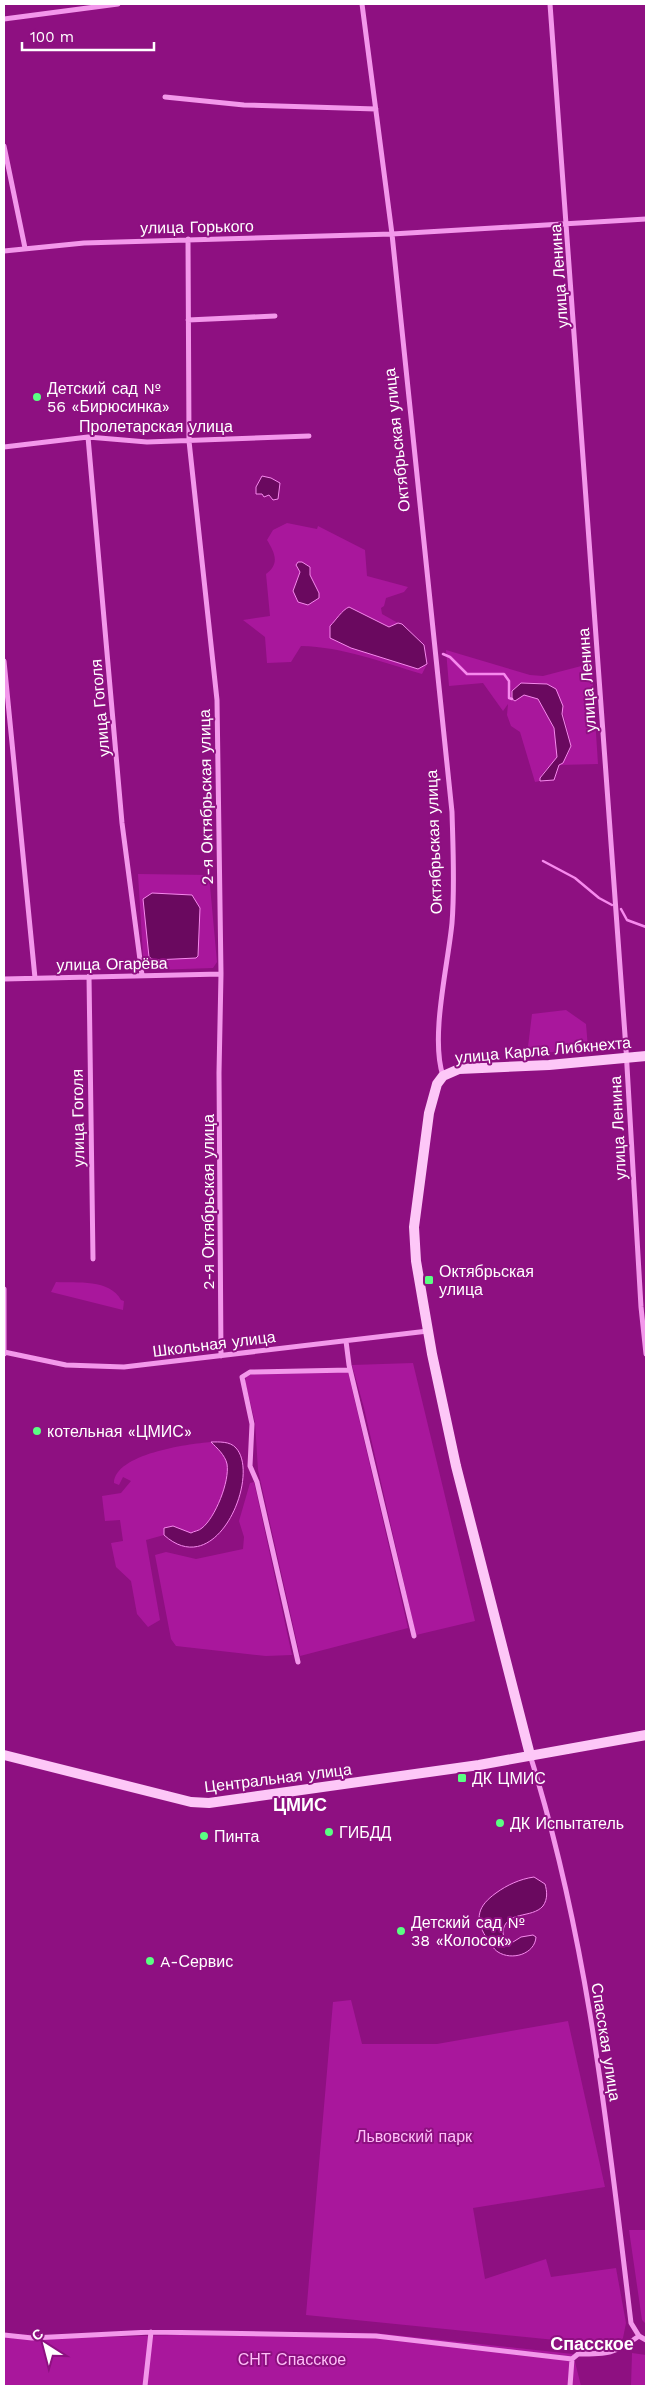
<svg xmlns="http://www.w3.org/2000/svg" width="650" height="2390" viewBox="0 0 650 2390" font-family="'Work Sans',sans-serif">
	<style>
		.green { fill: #a9179c; fill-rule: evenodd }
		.water { fill: #6a095f; stroke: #f789ee }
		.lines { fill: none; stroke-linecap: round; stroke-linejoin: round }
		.stream { stroke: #f789ee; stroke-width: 2.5 }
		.street { stroke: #f398eb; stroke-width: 5 }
		.secondary { stroke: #fdc7f7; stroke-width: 10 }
		.poi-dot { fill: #5aff83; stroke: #8e1081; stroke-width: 2 }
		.labels { text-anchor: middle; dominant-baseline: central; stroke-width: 4; stroke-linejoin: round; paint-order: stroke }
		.street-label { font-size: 16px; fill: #fff; stroke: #8e1081 }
		.poi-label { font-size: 16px; fill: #fff; stroke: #8e1081; text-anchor: start }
		.park-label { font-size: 16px; fill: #febff8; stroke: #8e1081 }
		.neighbourhood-label { font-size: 18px; font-weight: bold; fill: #fff; stroke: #8e1081 }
	</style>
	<rect width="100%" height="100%" fill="#8e1081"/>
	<path class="green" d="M 287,523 L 317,529 L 318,526 L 365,550 L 367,576 L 408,587 L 404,592 L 386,598 L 384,606 L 381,608 L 382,614 L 398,623 L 389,627 L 354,610 L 335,621 L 340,643 L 418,669 L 427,664 L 422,674 C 382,662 343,647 301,646 L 291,662 L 267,663 L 265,637 L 243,620 L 270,616 L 266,574 C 280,564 275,553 267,540 L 273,530 ZM 298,568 L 311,570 L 310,575 L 319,598 L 308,605 L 295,597 L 296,583 L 300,572 Z
		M 446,650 L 530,675 L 543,676 L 589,664 L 592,672 L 598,764 L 559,765 L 563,763 C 565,757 571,751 571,745 C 570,738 558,692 555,689 C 546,681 532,683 521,683 L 515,701 L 524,695 L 538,699 C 546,710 565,746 556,759 C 551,766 540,772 540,781 L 535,782 L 520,732 L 511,726 L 507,715 L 508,704 L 503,711 L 483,683 L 449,686 Z
		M 138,874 L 209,875 L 217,962 L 213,968 L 153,970 L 148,967 L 143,956 Z
		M 566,1010 L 586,1024 L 588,1048 L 527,1055 L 532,1014 Z
		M 56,1282 C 77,1283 110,1279 121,1300 L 124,1301 L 123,1310 L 51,1292 Z
		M 413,1363 L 475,1621 L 416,1635 L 364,1408 L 352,1365 Z
		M 348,1372 L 408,1628 L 300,1656 L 258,1470 L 255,1422 L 245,1381 L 246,1377 L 251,1374 Z
		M 211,1442 C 217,1448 225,1455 227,1464 C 230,1481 215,1518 201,1529 C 199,1531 194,1532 190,1533 L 173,1526 L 164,1528 L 164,1535 L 146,1540 L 160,1620 L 148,1627 L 137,1614 L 131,1581 L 116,1567 L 111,1543 L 123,1541 L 120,1520 L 105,1521 L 102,1496 L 121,1493 L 131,1481 L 123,1477 L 119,1485 L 114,1483 C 115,1454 187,1444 211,1442 Z
		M 254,1482 L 292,1655 L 266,1656 L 176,1646 L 171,1639 L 155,1555 L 166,1552 L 196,1559 L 243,1549 L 244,1537 L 239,1521 L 250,1483 Z
		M 351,2000 L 362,2044 L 437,2044 L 568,2021 L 605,2187 L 473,2208 L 485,2279 L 546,2259 L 551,2277 L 616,2268 L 626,2323 L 623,2338 L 615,2346 L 306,2315 L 333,2002 Z
		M 629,2230 L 646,2230 L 646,2324 L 642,2320 Z
		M 279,2332 L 375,2333 L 573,2354 L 581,2386 L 4,2386 L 4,2334 L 108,2337 Z
		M 632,2353 L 646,2355 L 646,2386 L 631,2386 Z"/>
	<path class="water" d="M 262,476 L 271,478 L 280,483 L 278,499 L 273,500 L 269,495 L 264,497 L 262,494 L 256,494 L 256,487 Z
		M 298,562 L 302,562 L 310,567 L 310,575 L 319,593 L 319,598 L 308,605 L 298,602 L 293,591 L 300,572 L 296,565 Z
		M 349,607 L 389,627 L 398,623 L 402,624 L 424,645 L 427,664 L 418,669 L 351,648 L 330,638 L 330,626 C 336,620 342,610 349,607 Z
		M 521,683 L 547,684 L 556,689 L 563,706 L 562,714 L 571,746 L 563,763 L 559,765 L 554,780 L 540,781 L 540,778 L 557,757 L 554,728 L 538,699 L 524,695 L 515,701 L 512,699 L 512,691 Z
		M 152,893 L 192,895 L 200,908 L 198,956 L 196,958 L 154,960 L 149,957 L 143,899 Z
		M 211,1442 C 219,1442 230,1441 236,1448 C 261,1475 217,1583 164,1535 L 164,1528 L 173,1526 L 191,1533 C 194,1531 199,1531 202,1528 C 215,1518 230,1481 227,1464 C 225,1455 217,1448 211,1442 Z
		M 534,1877 L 545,1884 C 547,1891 548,1899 543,1906 C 532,1919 505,1910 503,1932 C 503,1938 508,1941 513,1942 L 521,1937 L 533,1935 L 536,1937 C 535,1954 512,1961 498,1952 C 493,1949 490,1942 486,1937 C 474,1918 478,1906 496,1893 C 507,1885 520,1879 534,1877 Z"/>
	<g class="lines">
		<path class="stream" d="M 443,654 L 450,657 L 467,674 L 504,674 L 509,681 L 509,698 L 512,699
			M 543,861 L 575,878 L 599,898 L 612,905
			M 621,909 L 627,920 L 646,927"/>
		<path class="street" d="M 362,4 L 392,234 L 452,812 C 453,849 455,886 452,923 C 448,965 430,1037 443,1076
			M 550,4 L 626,1049 L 641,1307 L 646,1354
			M 4,19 L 118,4
			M 165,97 L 244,105 L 376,109
			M 4,146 L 25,248
			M 188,239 L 189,441 L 217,700 L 221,974 L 219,1073 L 221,1356
			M 4,251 L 84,243 L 392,234 L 646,219
			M 188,320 L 275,316
			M 88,437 L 122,823 L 142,975
			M 4,447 L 88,437 L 147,442 L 309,436
			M 4,661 L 35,978
			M 89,976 L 93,1259
			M 4,979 L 221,974
			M 4,1289 L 4,1354
			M 346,1341 L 349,1365 L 414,1636
			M 4,1352 L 66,1365 L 124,1367 L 428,1331
			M 298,1662 L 257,1482 L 250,1466 L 252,1424 L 242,1377 L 250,1372 L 350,1370
			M 530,1755 C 588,1939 608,2132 631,2323 L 639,2336 L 646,2340
			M 4,2335 L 32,2338 L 151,2332 L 376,2336 L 572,2359
			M 145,2386 L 151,2332
			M 570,2386 L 572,2359 L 578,2354 C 608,2354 614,2354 639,2336"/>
		<path class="secondary" d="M 4,1755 L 191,1802 L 209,1803 L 479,1765 L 646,1735
			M 530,1755 L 456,1466 L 432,1354 L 416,1261 L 414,1227 L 429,1113 L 437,1084 L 443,1076 L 459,1069 L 549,1065 L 646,1056"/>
	</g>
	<g class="poi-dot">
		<circle cx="37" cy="397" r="5"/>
		<rect x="424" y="1275" width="10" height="10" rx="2.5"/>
		<circle cx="37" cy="1431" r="5"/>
		<rect x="457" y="1773" width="10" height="10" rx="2.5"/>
		<circle cx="500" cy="1823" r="5"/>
		<circle cx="329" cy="1832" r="5"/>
		<circle cx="204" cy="1836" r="5"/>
		<circle cx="401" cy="1931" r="5"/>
		<circle cx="150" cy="1961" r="5"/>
	</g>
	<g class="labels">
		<g class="street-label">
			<text transform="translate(197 227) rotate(-1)">улица Горького</text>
			<text transform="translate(559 276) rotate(-94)">улица Ленина</text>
			<text x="156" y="426">Пролетарская улица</text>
			<text transform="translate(397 440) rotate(-96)">Октябрьская улица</text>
			<text transform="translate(587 680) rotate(-94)">улица Ленина</text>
			<text transform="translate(100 708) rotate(-95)">улица Гоголя</text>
			<text transform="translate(206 797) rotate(-91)">2-я Октябрьская улица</text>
			<text transform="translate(434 842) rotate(-92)">Октябрьская улица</text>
			<text transform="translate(112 964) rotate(-1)">улица Огарёва</text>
			<text transform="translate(543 1050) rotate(-5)">улица Карла Либкнехта</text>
			<text transform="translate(78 1118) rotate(-91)">улица Гоголя</text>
			<text transform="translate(618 1128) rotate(-93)">улица Ленина</text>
			<text transform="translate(208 1202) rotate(-90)">2-я Октябрьская улица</text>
			<text transform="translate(214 1344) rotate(-7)">Школьная улица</text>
			<text transform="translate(278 1778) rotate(-7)">Центральная улица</text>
			<text transform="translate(606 2042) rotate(81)">Спасская улица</text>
		</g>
		<g class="poi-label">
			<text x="47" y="388">Детский сад №<tspan x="47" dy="18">56 «Бирюсинка»</tspan></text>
			<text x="439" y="1271">Октябрьская<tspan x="439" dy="18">улица</tspan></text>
			<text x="47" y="1431">котельная «ЦМИС»</text>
			<text x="472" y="1778">ДК ЦМИС</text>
			<text x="510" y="1823">ДК Испытатель</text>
			<text x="339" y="1832">ГИБДД</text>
			<text x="214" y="1836">Пинта</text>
			<text x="411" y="1922">Детский сад №<tspan x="411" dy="18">38 «Колосок»</tspan></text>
			<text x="160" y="1961">A-Сервис</text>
		</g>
		<g class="park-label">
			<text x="414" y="2136">Львовский парк</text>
			<text x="292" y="2359">СНТ Спасское</text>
		</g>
		<g class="neighbourhood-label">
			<text x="300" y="1804">ЦМИС</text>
			<text x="592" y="2343">Спасское</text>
		</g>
	</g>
	<rect width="650" height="2390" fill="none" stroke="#ffffff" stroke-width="10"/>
	<g transform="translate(45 2345) rotate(324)" stroke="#8e1081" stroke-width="4" paint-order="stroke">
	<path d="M0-4L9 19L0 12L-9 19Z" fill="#ffffff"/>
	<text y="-8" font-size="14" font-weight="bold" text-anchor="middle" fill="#ffffff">С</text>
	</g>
	<path d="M22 42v8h132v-8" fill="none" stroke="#ffffff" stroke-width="2.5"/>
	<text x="30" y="42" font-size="15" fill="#ffffff" stroke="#8e1081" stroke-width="4" paint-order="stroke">100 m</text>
</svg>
